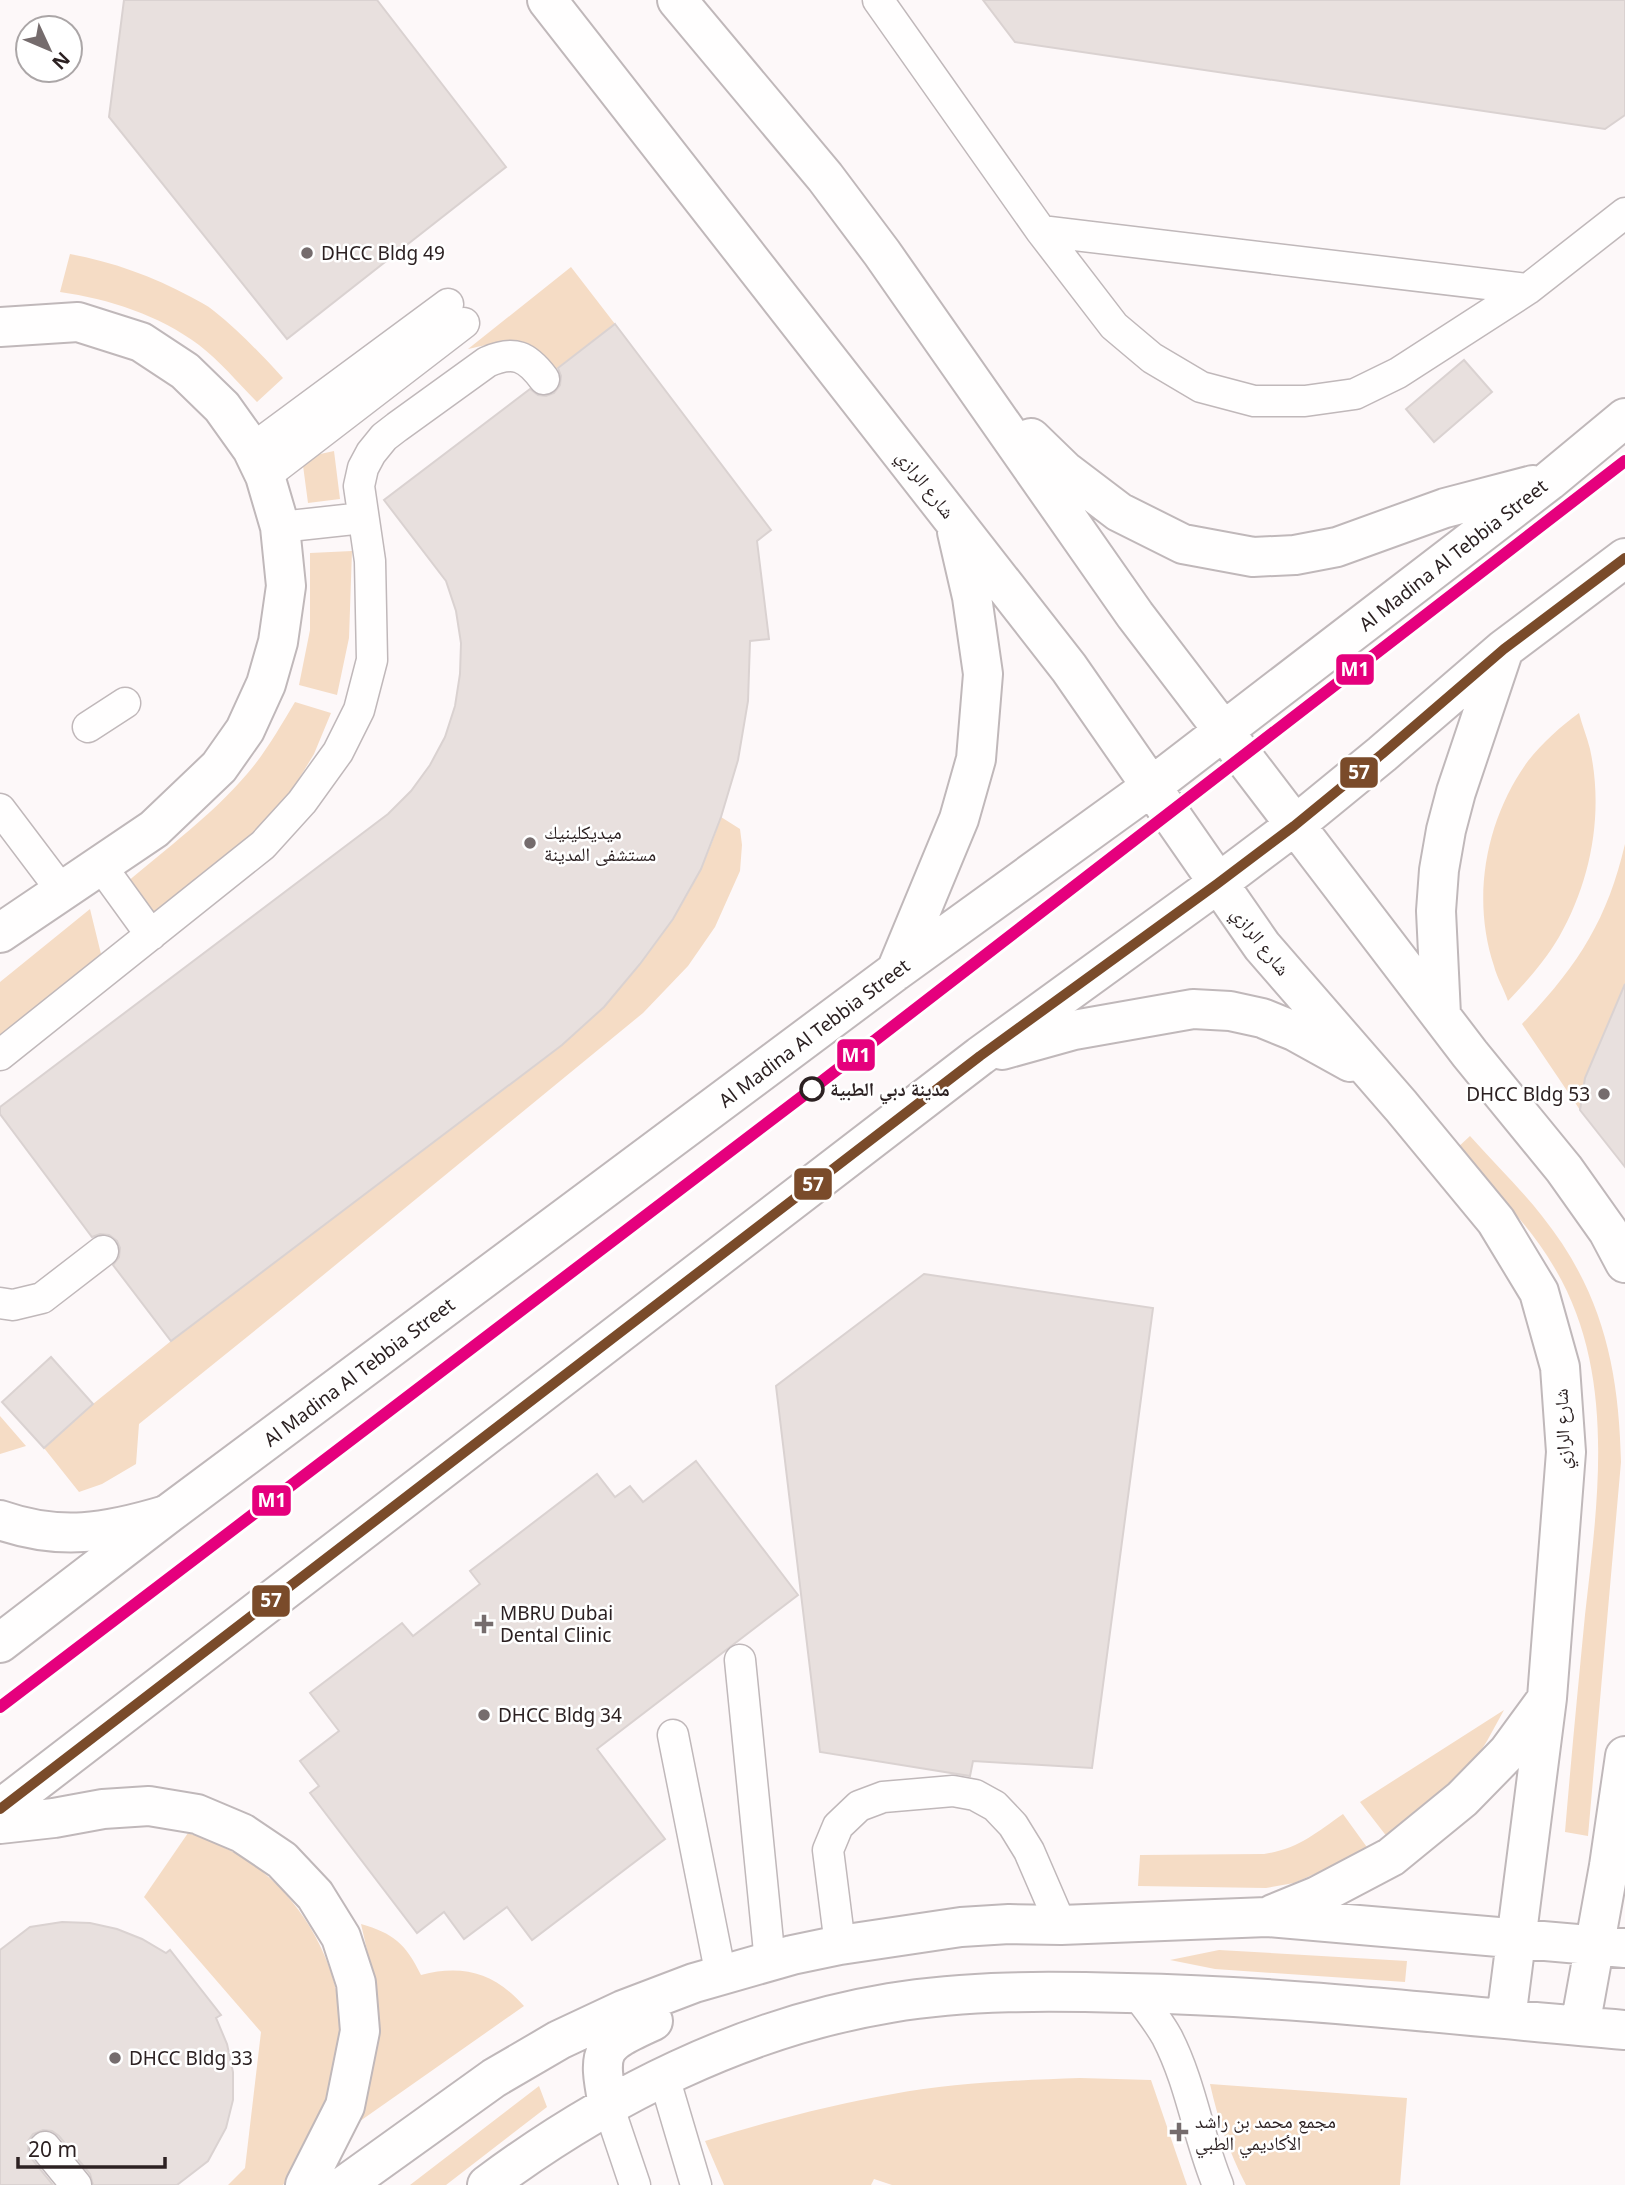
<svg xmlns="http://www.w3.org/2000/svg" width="1625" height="2185" viewBox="0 0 1625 2185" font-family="'Noto Sans','Noto Naskh Arabic',sans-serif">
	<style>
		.green { fill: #f5dcc5 }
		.building { fill: #e8e0de; stroke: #dad2d1; stroke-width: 2 }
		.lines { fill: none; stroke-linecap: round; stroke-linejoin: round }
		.lane-casing { stroke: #c0b8ba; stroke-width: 33 }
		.street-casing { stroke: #c0b8ba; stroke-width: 42 }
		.secondary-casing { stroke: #c0b8ba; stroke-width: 42 }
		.lane { stroke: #fffefe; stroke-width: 30 }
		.street { stroke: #fffefe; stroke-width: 38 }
		.secondary { stroke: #fffefe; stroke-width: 38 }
		.bus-1-casing { stroke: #fff; stroke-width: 16 }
		.bus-1 { stroke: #7a4b2a; stroke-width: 10 }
		.metro-1-casing { stroke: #fff; stroke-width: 18 }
		.metro-1 { stroke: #e5007d; stroke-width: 12 }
		.poi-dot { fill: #756c6d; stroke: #fff; stroke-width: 2.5 }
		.stop-dot { fill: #fff; stroke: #2c2122; stroke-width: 3.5 }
		.labels { text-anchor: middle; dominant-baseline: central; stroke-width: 5; stroke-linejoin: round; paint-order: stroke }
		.poi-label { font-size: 19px; fill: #2c2122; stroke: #fff; text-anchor: start }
		.street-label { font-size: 19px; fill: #2c2122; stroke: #fff }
		.stop-label { font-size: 19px; font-weight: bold; fill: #2c2122; stroke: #fff; text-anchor: start }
		.line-badge { stroke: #fff; stroke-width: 2.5 }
		.badge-label { font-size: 19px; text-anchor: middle; font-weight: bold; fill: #fff }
	</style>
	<rect width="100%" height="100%" fill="#fdf8f9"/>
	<path class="green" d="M 70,254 C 113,262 152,276 191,297 C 198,301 207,305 214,311 C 239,331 261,354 283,378 L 257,402 C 238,383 220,361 199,345 C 159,315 109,299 60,292 Z
		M 571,267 L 615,324 L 556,369 C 550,363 543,355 535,350 C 515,336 490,344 468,349 Z
		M 334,451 L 340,499 L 308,503 L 302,458 Z
		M 352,551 L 349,638 L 337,695 L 299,685 L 310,630 L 310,553 Z
		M 295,702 L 331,713 L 314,754 L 291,792 L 242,846 L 152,917 L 126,883 C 167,848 212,815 247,774 C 266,752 280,727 295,702 Z
		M 1579,713 C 1582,725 1587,737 1590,749 C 1604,813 1591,881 1559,937 C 1545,961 1527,981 1508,1001 C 1504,989 1497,978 1494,966 C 1471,897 1486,819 1528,761 C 1543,742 1560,727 1579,713 Z
		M 721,817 L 740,829 L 742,845 L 740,871 L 715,927 L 688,966 L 643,1013 L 294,1299 L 139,1424 L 136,1464 L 102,1484 L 79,1492 L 44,1448 L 93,1404 L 171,1341 L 604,1007 C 641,964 677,920 701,868 C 709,852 715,834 721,817 Z
		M 1625,844 L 1625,1018 L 1580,1110 L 1522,1024 C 1577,967 1607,921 1625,844 Z
		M 90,909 L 101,954 L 0,1037 L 0,982 Z
		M 1470,1136 C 1494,1163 1520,1188 1542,1216 C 1602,1291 1619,1368 1621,1462 L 1588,1836 L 1565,1832 C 1571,1760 1578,1687 1585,1615 C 1598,1500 1617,1372 1554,1267 C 1528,1223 1490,1186 1456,1149 Z
		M 0,1416 L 26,1446 L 0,1454 Z
		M 1504,1710 L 1487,1741 L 1468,1771 L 1391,1842 L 1360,1802 Z
		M 1343,1814 L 1369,1850 L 1294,1883 L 1266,1888 L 1138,1886 L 1140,1855 L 1264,1854 C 1298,1849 1316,1833 1343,1814 Z
		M 188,1833 C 200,1837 212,1841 223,1847 C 284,1875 328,1939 339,2004 C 342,2021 345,2040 341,2057 C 333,2100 308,2140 288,2179 L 283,2185 L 228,2185 L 245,2168 L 261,2032 L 144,1897 Z
		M 361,1924 C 393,1933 406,1944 421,1975 C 463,1964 495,1973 524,2006 L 353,2126 L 370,1963 Z
		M 1219,1950 L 1407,1961 L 1405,1982 L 1215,1969 L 1170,1960 Z
		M 1080,2078 L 1151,2080 L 1187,2185 L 892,2185 L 874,2179 L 871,2185 L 724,2185 L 705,2141 C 766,2122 829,2105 893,2094 C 953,2083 1020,2080 1080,2078 Z
		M 1210,2084 L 1407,2098 L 1400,2185 L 1246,2185 C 1229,2152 1218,2120 1210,2084 Z
		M 539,2086 L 547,2107 L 446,2185 L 410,2185 Z"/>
	<path class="building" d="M 124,0 L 377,0 L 506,167 L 287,339 L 109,117 Z
		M 983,0 L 1625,0 L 1625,115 L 1605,129 L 1015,42 Z
		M 615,324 L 771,530 L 757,541 L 769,639 L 750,641 L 748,701 L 738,760 L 721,817 L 701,869 L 673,919 L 640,964 L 604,1007 L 562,1045 L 171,1341 L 113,1265 L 119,1257 L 120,1248 L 117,1241 L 109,1235 L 100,1234 L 92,1237 L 0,1114 L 0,1107 L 388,814 L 411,791 L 430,765 L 445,737 L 455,706 L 460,674 L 461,643 L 456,611 L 446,581 L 384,500 L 530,389 L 538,395 L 546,396 L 554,393 L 560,385 L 561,376 L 558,368 Z
		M 1464,360 L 1492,392 L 1434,442 L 1406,409 Z
		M 1625,984 L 1625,1167 L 1580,1110 L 1585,1078 Z
		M 924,1274 L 1153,1308 L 1092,1768 L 973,1761 L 970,1776 L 820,1752 L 776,1386 Z
		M 51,1357 L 93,1404 L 44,1448 L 2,1402 Z
		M 696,1461 L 798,1595 L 597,1749 L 665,1839 L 532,1940 L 507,1907 L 464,1939 L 444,1912 L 417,1933 L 310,1793 L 319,1786 L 300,1761 L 339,1731 L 310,1693 L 402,1623 L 413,1636 L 480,1584 L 470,1571 L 597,1474 L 615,1497 L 630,1486 L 643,1502 Z
		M 62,1922 L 90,1923 L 117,1929 L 142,1939 L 166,1953 L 170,1950 L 221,2015 L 216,2018 L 227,2044 L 233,2072 L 233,2100 L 226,2128 L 208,2161 L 177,2185 L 93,2185 L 90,2174 L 59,2136 L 52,2131 L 43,2130 L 33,2134 L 28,2141 L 28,2150 L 31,2158 L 53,2185 L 0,2185 L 0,1950 L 30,1927 Z"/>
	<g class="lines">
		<defs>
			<path id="lane" d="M 878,0 L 1041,231 L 1114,326 L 1152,358 L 1201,387 L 1254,401 L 1305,401 L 1355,394 L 1398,373 L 1528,289 L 1625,213
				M 1041,231 L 1528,289
				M 252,449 L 448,304
				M 265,476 L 464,323
				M 280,527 L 363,518
				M 88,727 L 125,703
				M 0,809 L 62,891
				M 101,866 L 151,935
				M 0,1055 L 263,845 L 302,802 L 338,752 L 359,710 L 372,660 L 370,561 L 359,486 L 363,468 L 371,453 L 384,437 L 397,427 L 487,362 C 514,350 527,356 544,379
				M 0,1303 L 13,1305 L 42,1298 L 103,1251
				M 740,1660 L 770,1962
				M 673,1735 L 721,1976
				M 840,1945 L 828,1850 L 838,1826 L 859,1806 L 883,1797 L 953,1791 L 975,1795 L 995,1806 L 1013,1825 L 1029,1851 L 1061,1925
				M 1136,1993 C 1147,2007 1158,2021 1167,2037 C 1191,2083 1198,2137 1218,2185
				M 664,2077 L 696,2185
				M 608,2105 L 635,2185
				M 45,2147 L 76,2185"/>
			<path id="street" d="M 0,327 L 78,322 L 141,342 L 185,371 L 222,407 L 252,449 L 265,476 L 280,527 L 286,586 L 278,642 L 266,684 L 245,730 L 219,767 L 154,829 L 0,933
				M 0,1520 C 60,1541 106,1533 166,1515"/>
			<path id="secondary" d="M 547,0 L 1069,668 L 1262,946 L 1401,1106 L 1496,1221 L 1539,1292 L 1560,1367 L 1566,1452 L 1547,1698 L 1506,2019
				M 677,0 L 825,177 L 882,253 L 1135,615 L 1470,1054 L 1564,1169 L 1608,1231 L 1625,1263
				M 1031,438 L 1065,471 L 1119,512 L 1183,544 L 1253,557 L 1295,555 L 1337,547 L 1445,508 L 1533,485
				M 896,971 L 959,819 L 976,759 L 983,674 L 972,597 L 957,532
				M 1441,1015 L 1436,911 L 1439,870 L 1446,830 L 1456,792 L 1504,649
				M 1002,1050 L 1074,1030 L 1193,1009 L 1230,1011 L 1262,1018 L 1294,1031 L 1350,1062
				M 0,1643 L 168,1514 L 896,971 L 1152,786 L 1549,481 L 1625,418
				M 0,1809 L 980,1056 L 1217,884 L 1294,826 L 1382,754 L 1504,649 L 1625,558
				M 0,1824 L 54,1818 L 103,1809 L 149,1806 L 197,1814 L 242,1833 L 282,1860 L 315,1895 L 341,1937 L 356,1983 L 360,2031 L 345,2106 L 305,2185
				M 1273,1914 L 1317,1896 L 1391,1857 L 1462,1799 L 1508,1752 L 1546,1700
				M 1580,2026 L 1609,1866 L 1625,1756
				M 608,2105 C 597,2048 600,2045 653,2021
				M 345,2185 L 494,2078 L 559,2040 L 623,2010 L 694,1983 L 792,1955 L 840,1945 L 961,1927 L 1009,1924 L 1061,1925 L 1267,1917 L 1625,1948
				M 487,2185 C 605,2097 744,2027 890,2003 C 968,1990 1048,1991 1127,1993 C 1294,1996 1459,2016 1625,2030"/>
		</defs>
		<use href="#lane" class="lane-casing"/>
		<use href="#street" class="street-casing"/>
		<use href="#secondary" class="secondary-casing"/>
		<use href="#lane" class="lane"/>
		<use href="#street" class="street"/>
		<use href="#secondary" class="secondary"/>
		<defs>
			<path id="bus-1" d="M 0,1809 L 980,1056 L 1217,884 L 1294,826 L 1382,754 L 1504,649 L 1625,558"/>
		</defs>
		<use href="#bus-1" class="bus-1-casing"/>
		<use href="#bus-1" class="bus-1"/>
		<defs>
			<path id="metro-1" d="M 0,1707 L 812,1089 L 1625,461"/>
		</defs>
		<use href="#metro-1" class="metro-1-casing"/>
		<use href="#metro-1" class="metro-1"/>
	</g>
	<g class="poi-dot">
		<circle cx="307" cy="253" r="7"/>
		<circle cx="530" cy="843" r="7"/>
		<circle cx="1604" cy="1094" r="7"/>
		<path d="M480.5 1613.5h7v7h7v7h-7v7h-7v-7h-7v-7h7z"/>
		<circle cx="484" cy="1715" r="7"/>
		<circle cx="115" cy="2058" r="7"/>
		<path d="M1175.5 2121.5h7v7h7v7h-7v7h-7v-7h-7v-7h7z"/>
	</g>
	<circle class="stop-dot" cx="812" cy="1089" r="11"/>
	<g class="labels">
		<g class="poi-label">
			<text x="321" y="253">DHCC Bldg 49</text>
			<text x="544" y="832">ميديكلينيك<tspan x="544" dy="22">مستشفى المدينة</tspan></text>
			<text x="1590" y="1094" text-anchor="end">DHCC Bldg 53</text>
			<text x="500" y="1613">MBRU Dubai<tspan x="500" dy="22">Dental Clinic</tspan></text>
			<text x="498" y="1715">DHCC Bldg 34</text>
			<text x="129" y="2058">DHCC Bldg 33</text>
			<text x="1195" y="2121">مجمع محمد بن راشد<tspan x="1195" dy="22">الأكاديمي الطبي</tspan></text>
		</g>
		<g class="street-label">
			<text transform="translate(926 484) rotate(52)">شارع الرازي</text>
			<text transform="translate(1453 555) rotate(-38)">Al Madina Al Tebbia Street</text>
			<text transform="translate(1261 941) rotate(52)">شارع الرازي</text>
			<text transform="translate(814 1033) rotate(-37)">Al Madina Al Tebbia Street</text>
			<text transform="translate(359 1372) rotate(-37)">Al Madina Al Tebbia Street</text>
			<text transform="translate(1562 1429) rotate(-92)">شارع الرازي</text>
		</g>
		<g class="stop-label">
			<text x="830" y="1089">مدينة دبي الطبية</text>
		</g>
	</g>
	<g class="line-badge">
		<rect x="1335" y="653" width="40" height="33" rx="7" fill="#e5007d"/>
		<rect x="1339" y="756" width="40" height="33" rx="7" fill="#7a4b2a"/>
		<rect x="836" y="1038" width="40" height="34" rx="7" fill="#e5007d"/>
		<rect x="793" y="1167" width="40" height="34" rx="7" fill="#7a4b2a"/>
		<rect x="251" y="1484" width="41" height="33" rx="7" fill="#e5007d"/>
		<rect x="251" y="1584" width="40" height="34" rx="7" fill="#7a4b2a"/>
	</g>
	<g class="badge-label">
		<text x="1355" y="676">M1</text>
		<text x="1359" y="779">57</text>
		<text x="856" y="1062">M1</text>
		<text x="813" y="1191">57</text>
		<text x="272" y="1507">M1</text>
		<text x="271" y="1607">57</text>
	</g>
	<g transform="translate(49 49) rotate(134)"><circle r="33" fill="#ffffff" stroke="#aba6a7" stroke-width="2"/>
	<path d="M0-5L12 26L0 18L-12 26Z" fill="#756c6d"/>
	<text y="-10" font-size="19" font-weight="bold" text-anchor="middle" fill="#2c2122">N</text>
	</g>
	<path d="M18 2157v10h147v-10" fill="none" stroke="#2c2122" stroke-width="3.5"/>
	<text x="28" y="2157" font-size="21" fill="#2c2122" stroke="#ffffff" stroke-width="5" paint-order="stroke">20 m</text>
</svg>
